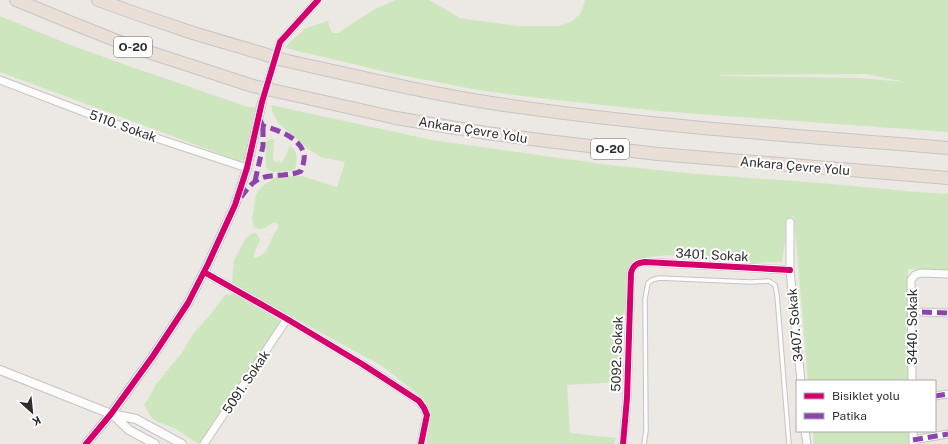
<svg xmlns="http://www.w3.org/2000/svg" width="948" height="444" viewBox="0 0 948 444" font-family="'Public Sans',sans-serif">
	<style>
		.green { fill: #cee6be; fill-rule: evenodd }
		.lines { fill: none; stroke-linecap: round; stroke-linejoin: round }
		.service-casing { stroke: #c5c4c5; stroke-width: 5.5 }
		.minor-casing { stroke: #c5c4c5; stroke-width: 9 }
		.tertiary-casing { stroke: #c5c4c5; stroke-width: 10 }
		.motorway-casing { stroke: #c6c5c4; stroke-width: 14 }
		.service { stroke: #fcfcfb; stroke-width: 3.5 }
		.minor { stroke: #fcfcfb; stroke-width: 7 }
		.tertiary { stroke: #fcfcfb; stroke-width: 8 }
		.motorway { stroke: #eadfd6; stroke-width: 12 }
		.motorway-bridge-casing { stroke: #c6c5c4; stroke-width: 14; stroke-linecap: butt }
		.motorway-bridge { stroke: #eadfd6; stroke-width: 12 }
		.quiet { stroke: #8e44ad; stroke-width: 5; stroke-dasharray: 10 5; stroke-linecap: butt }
		.cycleway-casing { stroke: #fff; stroke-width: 8 }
		.cycleway { stroke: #d6006c; stroke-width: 6 }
		.labels { text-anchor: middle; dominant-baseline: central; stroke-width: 4; stroke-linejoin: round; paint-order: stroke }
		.shield { fill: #fff; stroke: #6d6d6d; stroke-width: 1 }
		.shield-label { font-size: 12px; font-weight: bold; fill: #2e2e2e }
		.street-label { font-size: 13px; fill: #2e2e2e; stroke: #fff }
	</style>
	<rect width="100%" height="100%" fill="#ece8e4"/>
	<path class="green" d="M 396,0 L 429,0 L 460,18 L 518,26 L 558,26 L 571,22 L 580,14 L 584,4 L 585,0 L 948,0 L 948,132 L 658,111 L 530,97 L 478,90 L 395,74 L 285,48 L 288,44 L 306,28 L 328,21 L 331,31 L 334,33 L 338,33 L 356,21 L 377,8 ZM 866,74 L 906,82 L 857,78 L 725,76 L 716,75 Z
		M 0,16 L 68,44 L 126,65 L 248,107 L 255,107 L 244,160 L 239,161 L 0,72 Z
		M 271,105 L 432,140 L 609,165 L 697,174 L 820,183 L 917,192 L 948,194 L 948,271 L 908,269 L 909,381 L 808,381 L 794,217 L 788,218 L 782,262 L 740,263 L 669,255 L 641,258 L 629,265 L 618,382 L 567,385 L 570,433 L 616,438 L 614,444 L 427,444 L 430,410 L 424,399 L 382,366 L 232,284 L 234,260 L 246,238 L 253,233 L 257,234 L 260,240 L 254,253 L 254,258 C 267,255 267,248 272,238 C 274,234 277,230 279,226 L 276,222 C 266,224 265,233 254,227 L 252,219 L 256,195 L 261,187 L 276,177 L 302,176 L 337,187 L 345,162 L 321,157 L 310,150 L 278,123 L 273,113 Z
		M 271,139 L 275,140 L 274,141 L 273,160 L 277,163 L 278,160 L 282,163 L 290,146 C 299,152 297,159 295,169 L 291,171 L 272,172 L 266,168 L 266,142 Z
		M 235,294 C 243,296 251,299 258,305 C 266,311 272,316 281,321 L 200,443 L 197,443 L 176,429 L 158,422 L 152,418 L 144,405 L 150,396 L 156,384 L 181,354 L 194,333 L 209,316 L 225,295 Z
		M 813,431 L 909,431 L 909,444 L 814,444 Z"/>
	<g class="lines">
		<defs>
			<path id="service" d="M 644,444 L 646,431 L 645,299 L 648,283 L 652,280 L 659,278 L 750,282 L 769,281 L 775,285 L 777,295 L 789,444"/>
			<path id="minor" d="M 0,80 L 126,128 L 247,168
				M 262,102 L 280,42 L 318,0
				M 790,222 L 790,270 L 801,381
				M 204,272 L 287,319 L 362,364 L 419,401 L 424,408 L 427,415 L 421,444
				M 922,312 L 948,313
				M 912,381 L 911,280 L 915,275 L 921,273 L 948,274
				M 935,396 L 948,394
				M 805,431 L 807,444
				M 913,431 L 913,444
				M 913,440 L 948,434
				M 204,444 L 287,319
				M 623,444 L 627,398 L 631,273 C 633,265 637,263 645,262 L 790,270"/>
			<path id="tertiary" d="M 0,370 L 111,414 L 136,419 L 182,444
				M 112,414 L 129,430 L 155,444
				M 86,444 L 111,414 L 153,356 L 188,303 L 208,264 L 235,205 L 247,168 L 262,102"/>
			<path id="motorway" d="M 16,0 L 77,25 L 130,46 L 253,86
				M 98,0 L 140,15 L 193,33 L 264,54
				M 283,60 C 355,76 426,93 498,104 C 647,126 798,136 948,148
				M 276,91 L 396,118 L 486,133 L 547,141 L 658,154 L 948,178"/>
		</defs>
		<use href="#service" class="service-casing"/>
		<use href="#minor" class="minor-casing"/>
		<use href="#tertiary" class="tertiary-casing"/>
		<use href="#motorway" class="motorway-casing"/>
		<use href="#service" class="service"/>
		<use href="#minor" class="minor"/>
		<use href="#tertiary" class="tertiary"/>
		<use href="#motorway" class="motorway"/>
		<defs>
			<path id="motorway-bridge" d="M 264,54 L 283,60
				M 253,86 L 276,91"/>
		</defs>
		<use href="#motorway-bridge" class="motorway-bridge-casing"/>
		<use href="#motorway-bridge" class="motorway-bridge"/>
		<path class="quiet" d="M 255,181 L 263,146 L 263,126
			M 241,197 C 255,178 260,176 283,175 C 290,174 296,174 301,171 C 303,165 306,157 303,151 C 297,136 277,130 263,126 L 259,118
			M 922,312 L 948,313
			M 935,396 L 948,394
			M 913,440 L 948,434"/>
		<defs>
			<path id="cycleway" d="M 204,272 L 287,319 L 362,364 L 419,401 L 424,408 L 427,415 L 421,444
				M 86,444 L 111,414 L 153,356 L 188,303 L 208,264 L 235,205 L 247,168 L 262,102 L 280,42 L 318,0
				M 623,444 L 627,398 L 631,273 C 633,265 637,263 645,262 L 790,270"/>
		</defs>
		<use href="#cycleway" class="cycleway-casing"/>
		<use href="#cycleway" class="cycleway"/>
	</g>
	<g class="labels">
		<g class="shield">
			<rect x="114" y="37" width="38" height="20" rx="3"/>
			<rect x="591" y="139" width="38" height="20" rx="3"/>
		</g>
		<g class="shield-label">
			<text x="133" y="47">O-20</text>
			<text x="610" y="149">O-20</text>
		</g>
		<g class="street-label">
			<text transform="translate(123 126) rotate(20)">5110. Sokak</text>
			<text transform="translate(473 130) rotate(9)">Ankara Çevre Yolu</text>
			<text transform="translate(795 166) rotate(5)">Ankara Çevre Yolu</text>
			<text transform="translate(712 255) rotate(3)">3401. Sokak</text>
			<text transform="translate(795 325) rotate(-95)">3407. Sokak</text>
			<text transform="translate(912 327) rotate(-90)">3440. Sokak</text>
			<text transform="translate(617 354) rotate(-88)">5092. Sokak</text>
			<text transform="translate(246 382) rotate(-56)">5091. Sokak</text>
		</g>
	</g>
	<rect x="796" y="380" width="140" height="52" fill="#ffffff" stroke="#ababab"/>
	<rect x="804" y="393" width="20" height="6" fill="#d6006c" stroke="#ababab"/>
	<text x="832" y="400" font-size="12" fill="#2e2e2e">Bisiklet yolu</text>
	<rect x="804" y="413" width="20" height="6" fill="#8e44ad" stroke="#ababab"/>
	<text x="832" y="420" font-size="12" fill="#2e2e2e">Patika</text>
	<g transform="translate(32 412) rotate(153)" stroke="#ffffff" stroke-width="3" paint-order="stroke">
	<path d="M0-3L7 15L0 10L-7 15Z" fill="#2e2e2e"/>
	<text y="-6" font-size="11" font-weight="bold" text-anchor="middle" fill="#2e2e2e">K</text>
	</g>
</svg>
